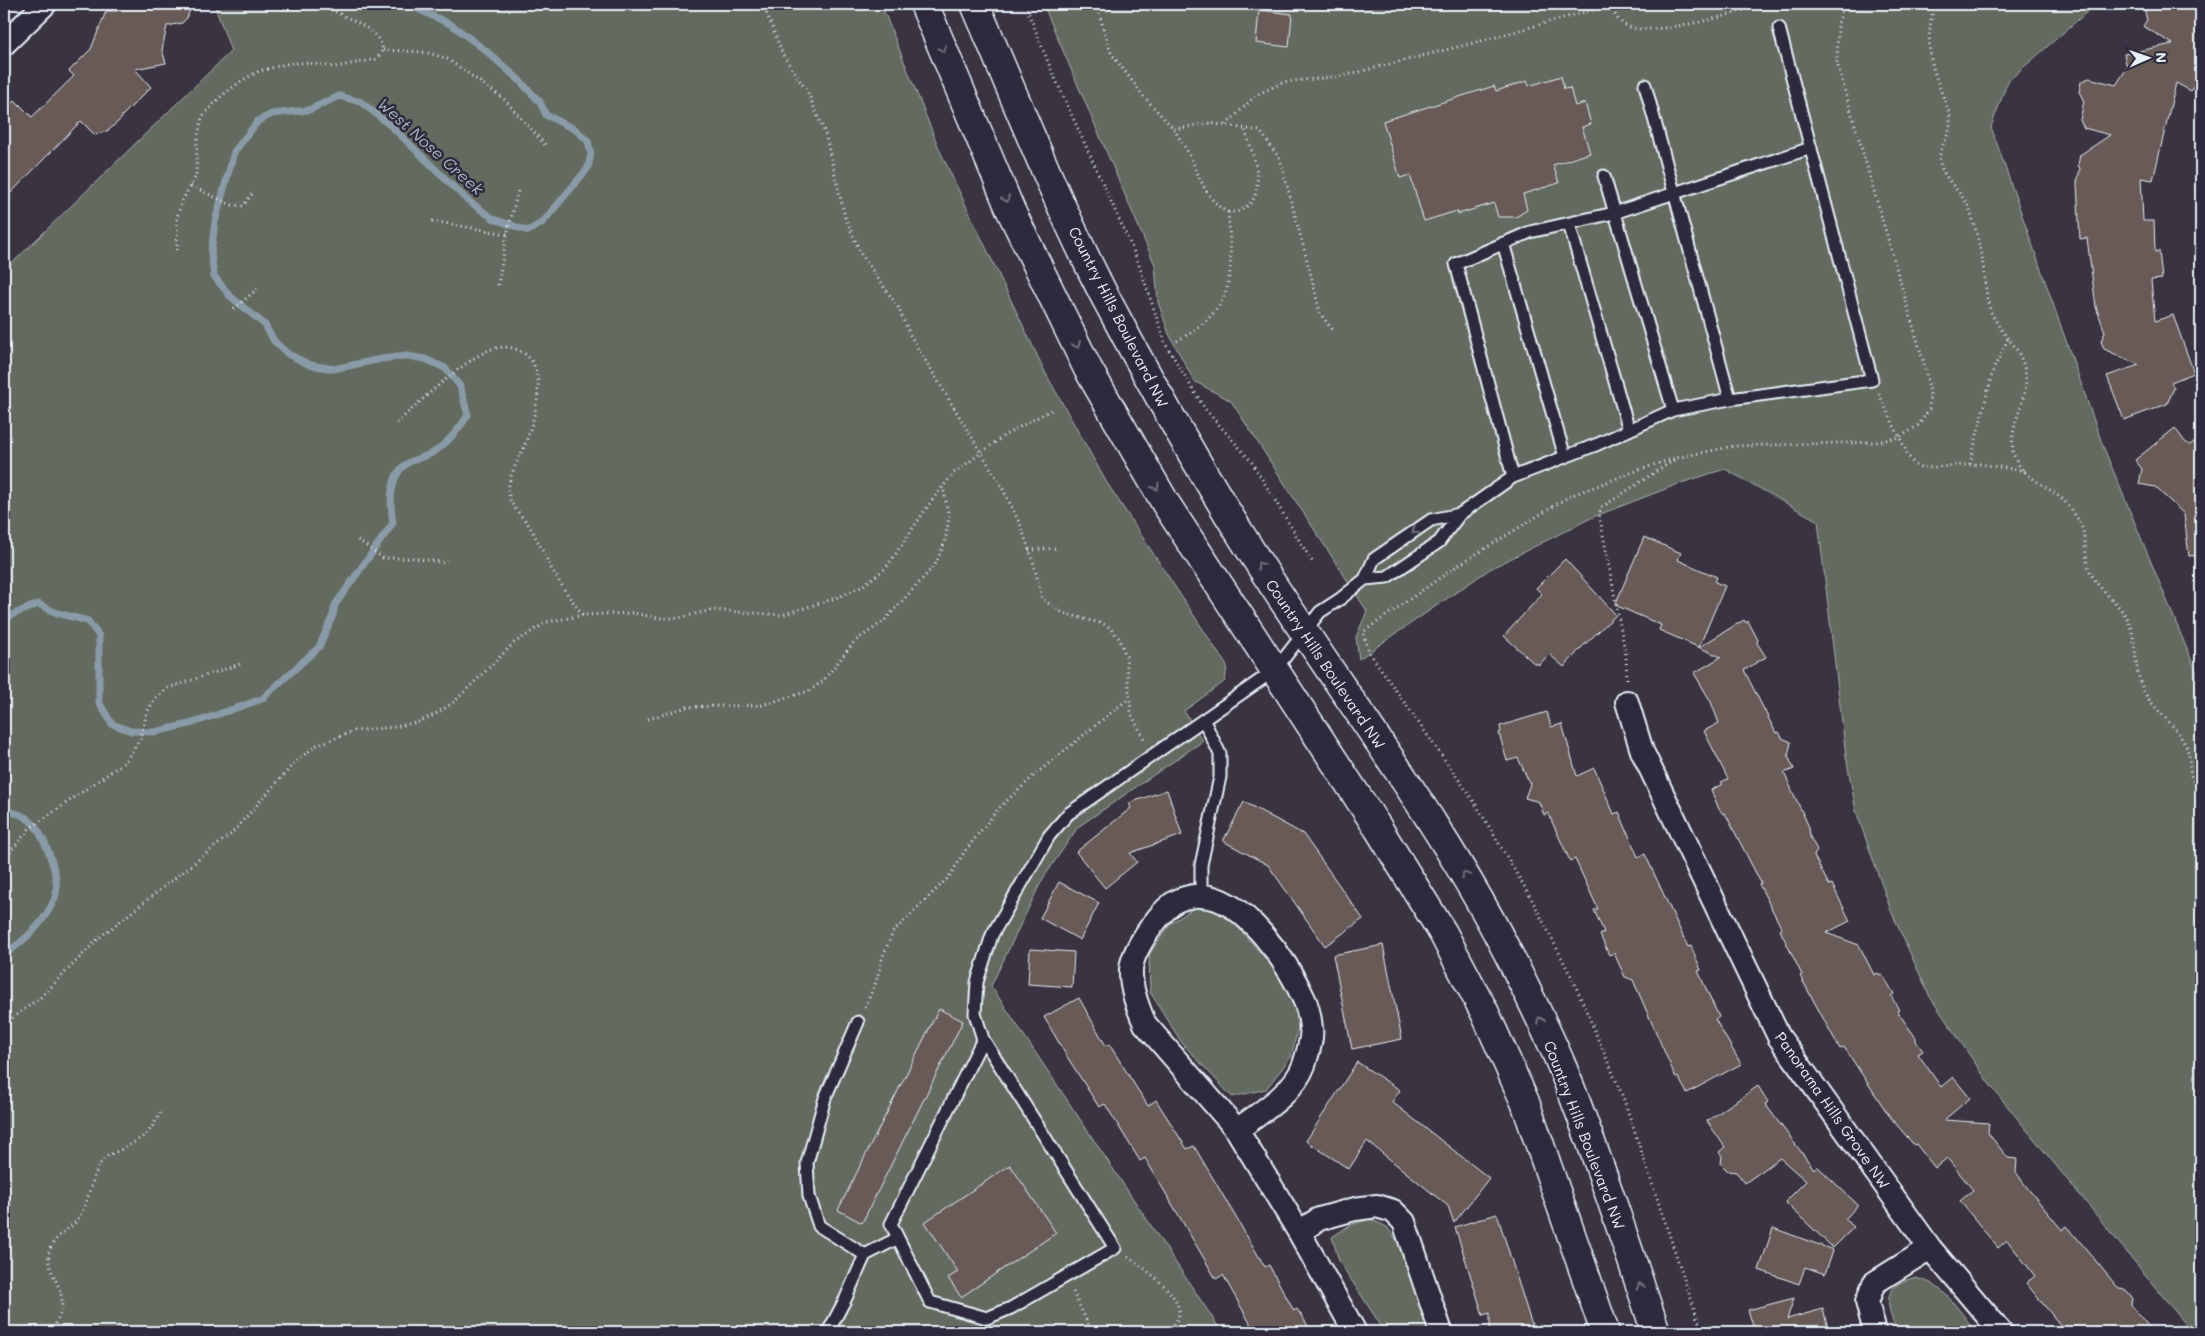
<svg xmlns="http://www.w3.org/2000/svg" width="2205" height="1336" viewBox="0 0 2205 1336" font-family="Mali,sans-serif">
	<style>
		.green { fill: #646b5e; stroke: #a6aeab }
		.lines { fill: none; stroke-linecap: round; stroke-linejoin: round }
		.stream { stroke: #899ba8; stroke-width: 7 }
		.building { fill: #675a56; stroke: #e8f1f8 }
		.lane-casing { stroke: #e8f1f8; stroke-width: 15 }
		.street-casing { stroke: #e8f1f8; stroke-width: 26 }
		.secondary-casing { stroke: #e8f1f8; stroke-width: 31 }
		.path { stroke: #e8f1f8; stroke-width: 3; stroke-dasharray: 1 4; stroke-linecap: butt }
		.lane { stroke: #2f2a3d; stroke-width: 11 }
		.street { stroke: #2f2a3d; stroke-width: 22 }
		.secondary { stroke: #2f2a3d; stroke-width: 28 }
		.oneway { stroke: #70707e }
		.labels { text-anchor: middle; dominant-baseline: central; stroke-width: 5; stroke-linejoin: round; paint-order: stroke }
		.street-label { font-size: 15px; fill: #e8f1f8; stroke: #2f2a3d }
		.water-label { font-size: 16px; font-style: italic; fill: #a8b7c2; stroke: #2f2a3d }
	</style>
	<rect width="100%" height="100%" fill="#3a3442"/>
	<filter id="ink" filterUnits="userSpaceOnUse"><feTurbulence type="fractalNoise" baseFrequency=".02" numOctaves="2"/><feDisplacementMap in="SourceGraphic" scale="10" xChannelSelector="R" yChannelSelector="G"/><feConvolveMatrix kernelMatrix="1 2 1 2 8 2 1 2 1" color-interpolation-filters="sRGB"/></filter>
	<g filter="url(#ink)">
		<path class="green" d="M 214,4 L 881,4 L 940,151 L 1046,374 L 1107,483 L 1227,666 L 1225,681 L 1184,711 L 1203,741 L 1078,827 L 1042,880 L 991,986 L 1222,1332 L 4,1332 L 4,271 L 231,51 Z
			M 1043,4 L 2096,4 L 2008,81 L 1991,127 L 2103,446 L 2201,683 L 2201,1332 L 2192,1332 L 1990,1085 L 1930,997 L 1891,911 L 1856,811 L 1846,756 L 1818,521 L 1725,469 L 1681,483 L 1593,517 L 1490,569 L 1359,659 L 1356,637 L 1367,611 L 1231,401 L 1194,381 L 1169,334 L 1158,302 L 1155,265 Z
			M 1197,906 L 1215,908 L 1227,915 L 1286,982 L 1301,1015 L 1291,1057 L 1266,1089 L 1232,1097 L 1182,1043 L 1150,992 L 1149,955 L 1170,924 Z
			M 1370,1219 L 1387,1227 L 1401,1246 L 1429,1332 L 1385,1332 L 1339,1261 L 1332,1237 L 1350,1225 Z
			M 1913,1278 C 1942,1280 1959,1311 1976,1332 L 1896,1332 C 1888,1306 1879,1287 1913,1278 Z"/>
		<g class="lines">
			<path class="stream" d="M 4,620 L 9,616 L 38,604 L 57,613 L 88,621 L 99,636 L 99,702 L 112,724 L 131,731 L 155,732 L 193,723 L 262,699 L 319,647 L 333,615 L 335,605 L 393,523 C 390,506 389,477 405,465 C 414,457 428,458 437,450 C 449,441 460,428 468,415 L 460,386 L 445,368 L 425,359 L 407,356 L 381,359 L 334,369 L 310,365 L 288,354 L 274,341 L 265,325 L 230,296 L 214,276 L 211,253 L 215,222 L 234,152 L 258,121 L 272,114 L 309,110 L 339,96 L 361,102 L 391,126 L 466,199 L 494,219 L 528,231 L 543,222 L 588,168 L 591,154 L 588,141 L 576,130 L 546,115 L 540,102 L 517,78 L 485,50 L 452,25 L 407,4
				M 4,811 C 12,812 23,814 29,820 C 44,831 62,881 55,898 C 44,924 26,939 4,955"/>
		</g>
		<path class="building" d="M 119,4 L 192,4 L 187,18 L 182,23 L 167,26 L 162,50 L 166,63 L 135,69 L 151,87 L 122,116 L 122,118 L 109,130 L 95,135 L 81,121 L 4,200 L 4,111 L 15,100 L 32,117 L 74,76 L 69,71 L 91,49 L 106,11 L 117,11 Z
			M 2143,4 L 2201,4 L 2201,73 L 2191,91 L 2176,83 L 2153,180 L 2141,178 L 2143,221 L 2154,221 L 2155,252 L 2159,251 L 2162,279 L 2151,280 L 2155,321 L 2173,315 L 2194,373 L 2171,382 L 2174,388 L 2167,404 L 2124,420 L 2107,376 L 2139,365 L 2104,349 L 2101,341 L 2105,332 L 2096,307 L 2087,238 L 2080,239 L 2077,183 L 2080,169 L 2078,165 L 2080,155 L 2110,135 L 2084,128 L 2080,120 L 2084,101 L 2079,92 L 2081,82 L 2089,78 L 2116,85 L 2127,68 L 2124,54 L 2173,44 L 2143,26 L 2147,20 Z
			M 1259,10 L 1292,14 L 1289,47 L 1256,43 Z
			M 1561,76 L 1564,89 L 1570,88 L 1575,106 L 1585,103 L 1591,124 L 1582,127 L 1590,153 L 1553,165 L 1559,183 L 1523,194 L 1527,210 L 1516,217 L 1498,217 L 1494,203 L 1458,214 L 1457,211 L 1424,221 L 1410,175 L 1400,178 L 1383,121 L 1494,86 L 1496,91 L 1527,81 L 1529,86 Z
			M 2175,428 L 2185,442 L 2190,445 L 2194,442 L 2201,452 L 2201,555 L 2189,556 L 2184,514 L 2155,487 L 2139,484 L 2142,469 L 2135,460 Z
			M 1644,537 L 1681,553 L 1678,560 L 1717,577 L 1715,582 L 1725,586 L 1699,647 L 1744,620 L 1746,623 L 1748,621 L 1758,640 L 1757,643 L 1766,657 L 1744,670 L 1776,733 L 1779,732 L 1782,738 L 1791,742 L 1788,756 L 1794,769 L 1784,773 L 1809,827 L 1810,837 L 1817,850 L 1814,856 L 1829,885 L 1832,884 L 1850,921 L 1826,933 L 1859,945 L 1874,975 L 1878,973 L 1880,975 L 1882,974 L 1894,994 L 1891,996 L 1899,1010 L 1897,1011 L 1916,1038 L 1916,1041 L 1923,1051 L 1918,1054 L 1941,1087 L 1953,1077 L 1970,1098 L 1944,1120 L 1989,1123 L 1988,1133 L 2008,1158 L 2017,1159 L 2016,1172 L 2025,1185 L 2062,1230 L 2067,1226 L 2119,1289 L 2126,1290 L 2132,1297 L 2131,1305 L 2153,1332 L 2066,1332 L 2026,1283 L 2035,1276 L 2007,1240 L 1998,1248 L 1960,1201 L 1973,1190 L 1947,1158 L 1935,1168 L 1916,1144 L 1914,1145 L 1890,1117 L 1844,1047 L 1840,1049 L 1800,976 L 1802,975 L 1780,930 L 1782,929 L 1759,884 L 1761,883 L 1725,813 L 1723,814 L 1719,809 L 1711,790 L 1723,784 L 1721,782 L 1728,779 L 1704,731 L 1719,723 L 1711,702 L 1694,673 L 1721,657 L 1659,630 L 1661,625 L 1615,605 Z
			M 1565,559 L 1616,615 L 1582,647 L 1564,667 L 1549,654 L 1539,665 L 1538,663 L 1536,665 L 1504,636 L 1542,594 L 1536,588 Z
			M 1547,712 L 1551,727 L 1562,724 L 1577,776 L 1594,768 L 1614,814 L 1619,812 L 1638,857 L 1645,854 L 1688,947 L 1691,946 L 1701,970 L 1698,971 L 1719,1017 L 1715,1019 L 1741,1064 L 1687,1093 L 1678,1077 L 1676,1078 L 1633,980 L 1625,977 L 1614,953 L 1609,955 L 1600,935 L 1604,932 L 1594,910 L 1598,909 L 1575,859 L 1570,861 L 1548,813 L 1544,815 L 1539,802 L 1525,798 L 1530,784 L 1518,758 L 1507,761 L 1499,733 L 1501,732 L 1500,726 Z
			M 1167,790 L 1182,835 L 1130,853 L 1137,862 L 1105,888 L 1076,852 L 1131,808 L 1129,803 Z
			M 1244,802 L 1303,834 L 1363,919 L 1325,946 L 1268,865 L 1223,841 Z
			M 1059,882 L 1099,903 L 1080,940 L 1040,918 Z
			M 1383,945 L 1402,1039 L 1352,1049 L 1333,955 Z
			M 1030,949 L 1074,952 L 1072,987 L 1028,984 Z
			M 1079,998 L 1106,1046 L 1109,1044 L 1148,1106 L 1156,1100 L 1187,1149 L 1194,1146 L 1265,1267 L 1269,1265 L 1294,1311 L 1297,1309 L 1312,1332 L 1255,1332 L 1223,1275 L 1216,1279 L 1145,1158 L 1140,1161 L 1105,1104 L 1099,1107 L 1066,1055 L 1044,1017 Z
			M 939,1009 L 963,1021 L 862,1223 L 838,1210 Z
			M 1357,1062 L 1400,1090 L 1392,1102 L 1489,1178 L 1454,1223 L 1448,1206 L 1367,1141 L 1349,1169 L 1306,1141 Z
			M 1758,1086 L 1768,1102 L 1765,1104 L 1814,1169 L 1817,1166 L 1858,1205 L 1845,1219 L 1854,1227 L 1833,1248 L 1785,1202 L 1806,1181 L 1780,1158 L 1745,1183 L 1736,1172 L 1728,1171 L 1721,1164 L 1722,1156 L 1719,1152 L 1725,1147 L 1707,1121 Z
			M 1010,1165 L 1056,1233 L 961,1297 L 948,1278 L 958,1272 L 925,1222 Z
			M 1497,1214 L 1534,1332 L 1490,1332 L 1490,1313 L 1483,1315 L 1455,1227 Z
			M 1773,1228 L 1833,1250 L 1825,1274 L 1805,1267 L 1799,1284 L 1759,1270 Z
			M 1794,1298 L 1787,1319 L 1823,1309 L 1829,1332 L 1755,1332 L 1748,1310 Z"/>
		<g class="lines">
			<defs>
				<path id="lane" d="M 1645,85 L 1730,399
					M 1604,176 L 1673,410
					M 1569,224 L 1629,430
					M 1503,243 L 1565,457
					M 1513,477 L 1456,264 L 1530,232 L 1614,213 L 1811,148
					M 1365,579 L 1387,577 L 1439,542 L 1460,514 L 1513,477 L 1598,444 L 1673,410 L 1730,399 L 1872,380 L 1779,28
					M 1201,896 L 1201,865 L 1220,777 L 1220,754 L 1204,721
					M 858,1022 L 825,1098 L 807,1163 L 809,1196 L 819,1226 L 865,1255 L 898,1238
					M 983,1039 L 891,1224 L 930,1302 L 987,1318 L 1011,1308 L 1115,1248 L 983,1039 L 975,1014 L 977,982 L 992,935 L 1049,836 L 1068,814 L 1275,670 L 1320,612 L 1340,599 L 1365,579 L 1374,559 L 1431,520 L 1460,514
					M 828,1332 L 845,1300 L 865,1255"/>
				<path id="street" d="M 4,44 L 45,4
					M 1627,702 L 1642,751 L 1779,1037 L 1930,1248 L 2001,1332
					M 1237,1130 C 1261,1112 1293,1094 1304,1065 C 1307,1055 1313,1038 1311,1028 C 1310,1019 1308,1007 1304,999 C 1288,963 1244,897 1201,896 C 1193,895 1178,899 1172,904 C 1157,916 1132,950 1131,970 C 1130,988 1138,1008 1145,1024 L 1237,1130 L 1299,1232 L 1355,1332
					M 1299,1232 L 1319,1219 L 1355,1209 L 1377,1206 L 1393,1211 L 1404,1222 L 1441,1332
					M 1875,1332 L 1867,1302 L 1874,1283 L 1930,1248"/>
				<path id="secondary" d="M 924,4 L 1011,211 L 1088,369 L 1166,504 L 1378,828 L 1443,933 L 1485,1013 L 1525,1102 L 1605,1332
					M 975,4 C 1016,100 1055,199 1103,293 C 1146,375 1192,456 1241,535 C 1331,680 1439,814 1515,967 C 1532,1001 1549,1035 1563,1069 C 1598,1156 1626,1244 1656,1332"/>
			</defs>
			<use href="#lane" class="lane-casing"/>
			<use href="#street" class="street-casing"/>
			<use href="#secondary" class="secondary-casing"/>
			<path class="path" d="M 763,4 L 783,55 L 808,93 L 825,133 L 845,217 L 861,254 L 898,307 L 910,335 L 1002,487 L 1020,524 L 1033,561 L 1042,599 L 1063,613 L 1107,625 L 1119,638 L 1126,656 L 1131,713 L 1144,739
				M 1025,4 L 1050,67 L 1137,259 L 1166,345 L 1205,409 L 1251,461 L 1313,563
				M 1096,4 L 1111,53 L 1145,98 L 1174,129 L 1210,123 L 1260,131 L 1280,159 L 1311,275 L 1320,313 L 1334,332
				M 1934,4 C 1927,38 1927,53 1939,86 C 1943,98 1951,111 1950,124 C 1950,137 1937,149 1940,162 C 1942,178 1964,194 1970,210 C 1976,230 1981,250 1984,271 C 1986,285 1986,301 1992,314 C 2002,336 2020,345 2025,371 C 2031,401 2004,428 2015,458 C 2023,478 2049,486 2064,501 C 2069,506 2074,513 2078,519 C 2087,534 2084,549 2088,566 C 2095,590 2120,601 2129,623 C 2137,642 2134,664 2141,684 C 2149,708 2174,721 2185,744 C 2195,763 2183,771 2201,793
				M 2052,4 L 2057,4
				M 1611,5 C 1614,14 1618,22 1627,26 C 1650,37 1737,15 1760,4
				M 383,50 L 424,52 L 446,58 L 503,98 L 547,147
				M 1226,125 L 1256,95 L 1284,82 L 1343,76 L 1485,40 L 1613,4
				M 1174,129 C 1179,138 1185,147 1190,156 C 1199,175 1204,194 1221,208 C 1225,212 1234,213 1239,211 C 1272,198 1252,151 1244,128
				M 191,186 L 232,205 L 243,206 L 252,194
				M 432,221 L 507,234
				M 177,250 L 177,217 L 182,201 L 196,176 L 197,141 L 202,117 L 219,98 L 241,81 L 259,71 L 290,63 L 308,63 L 335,67 L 377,59 L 383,50 C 378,25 341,18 323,4
				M 498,285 L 507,234 L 518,191
				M 234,309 L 257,289
				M 1177,341 C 1239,306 1232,275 1228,211
				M 1879,394 L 1909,457 L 1915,465 L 1922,468 L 1980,464 L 2025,471
				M 397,423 C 419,402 462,362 489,350 C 497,347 507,346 515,349 C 553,361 535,419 524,447 C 518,462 506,479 509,496 C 512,509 524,517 530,527 C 539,542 545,557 553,571 C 562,587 572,601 583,615 L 634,613 L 658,618 L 679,618 L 712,610 L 782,615 L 836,598 L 861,587 L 886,568 L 932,500 L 954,473 L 1005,435 L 1053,409
				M 1970,464 L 1993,370 L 2009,337
				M 358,540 L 383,558 L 413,558 L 442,562 L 447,561
				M 1029,550 L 1059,548
				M 1627,679 L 1626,657 L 1599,513 L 1602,507 L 1674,460
				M 648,719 L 687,707 L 762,705 L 809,691 L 823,681 L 854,642 L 884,621 L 935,565 L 945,542 L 949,517 L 943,487
				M 4,872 L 10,852 L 29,829 L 125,762 L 140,739 L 147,712 L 156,698 L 168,688 L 240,664
				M 865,1007 L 876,982 L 883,956 L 893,932 L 949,877 L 965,851 L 998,809 L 1037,773 L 1128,699
				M 4,1024 L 41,997 L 100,937 L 231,834 L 297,760 L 317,745 L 354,731 L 395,727 L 418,722 L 434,715 L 454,702 L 514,643 L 547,622 L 583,615
				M 1128,1257 C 1143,1267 1181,1294 1179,1314 C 1178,1320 1172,1326 1170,1332
				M 1073,1292 L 1092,1332
				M 49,1332 C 83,1293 38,1274 51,1247 C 57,1234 69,1230 77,1220 C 90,1203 90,1177 103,1160 C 107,1155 114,1153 120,1150 C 145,1136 149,1136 162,1109
				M 1702,1332 L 1623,1097 L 1573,980 L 1530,896 L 1475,803 L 1369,652 L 1363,632 L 1457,566 L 1570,496 L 1644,468 L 1676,458 L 1734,446 L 1876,442 L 1900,437 L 1919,425 L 1929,409 L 1930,391 L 1923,360 L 1837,63 L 1838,24 L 1844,4"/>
			<use href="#lane" class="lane"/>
			<use href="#street" class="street"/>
			<use href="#secondary" class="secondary"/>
		</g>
		<defs><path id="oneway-chevron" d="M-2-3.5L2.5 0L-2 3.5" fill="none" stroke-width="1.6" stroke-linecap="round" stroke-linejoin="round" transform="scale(1.25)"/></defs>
		<g class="oneway">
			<use href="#oneway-chevron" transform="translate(943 49) rotate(68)"/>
			<use href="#oneway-chevron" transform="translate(1006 199) rotate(67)"/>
			<use href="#oneway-chevron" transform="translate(1077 345) rotate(64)"/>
			<use href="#oneway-chevron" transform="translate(1156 487) rotate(60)"/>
			<use href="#oneway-chevron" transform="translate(1415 531) rotate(145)"/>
			<use href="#oneway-chevron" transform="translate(1260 565) rotate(-123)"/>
			<use href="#oneway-chevron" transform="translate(1465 875) rotate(-122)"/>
			<use href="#oneway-chevron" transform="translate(1540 1020) rotate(-115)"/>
			<use href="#oneway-chevron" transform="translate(1640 1286) rotate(-108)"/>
		</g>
	</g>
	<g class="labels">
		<g class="street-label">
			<text transform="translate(1119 317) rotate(63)">Country Hills Boulevard NW</text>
			<text transform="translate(1326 664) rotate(56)">Country Hills Boulevard NW</text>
			<text transform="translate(1833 1110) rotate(55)">Panorama Hills Grove NW</text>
			<text transform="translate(1585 1135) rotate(69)">Country Hills Boulevard NW</text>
		</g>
		<g class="water-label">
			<text transform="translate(431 146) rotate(42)">West Nose Creek</text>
		</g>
	</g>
	<rect width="2205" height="1336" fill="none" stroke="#2f2a3d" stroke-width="20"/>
	<rect x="10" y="10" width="2185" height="1316" fill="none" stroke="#e8f1f8" stroke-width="2" filter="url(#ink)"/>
	<g transform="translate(2148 58) rotate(88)" stroke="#2f2a3d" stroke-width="4" paint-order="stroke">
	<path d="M0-4L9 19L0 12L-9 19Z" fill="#e8f1f8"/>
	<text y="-8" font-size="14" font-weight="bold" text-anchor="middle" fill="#e8f1f8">N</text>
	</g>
</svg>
